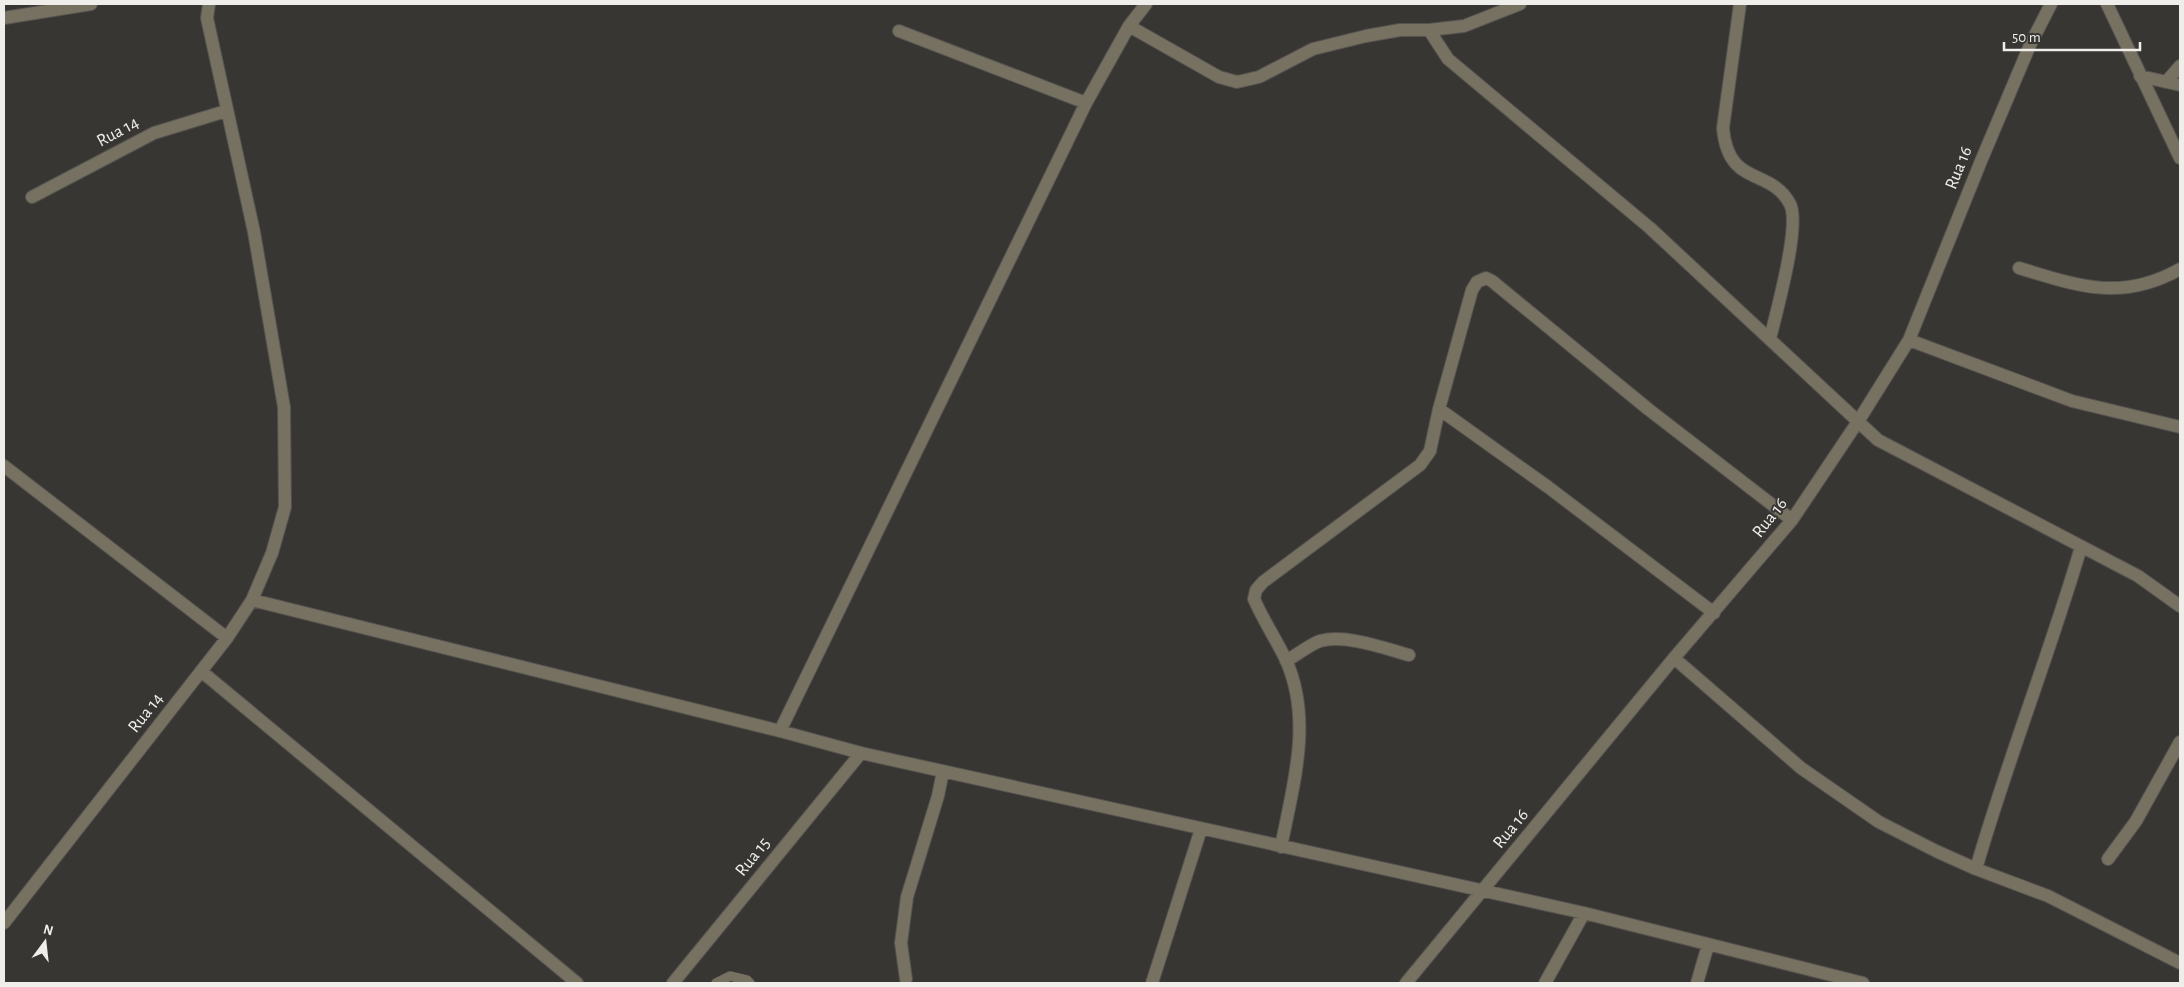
<svg xmlns="http://www.w3.org/2000/svg" width="2184" height="987" viewBox="0 0 2184 987" font-family="'Alegreya Sans',sans-serif">
	<style>
		.lines { fill: none; stroke-linecap: round; stroke-linejoin: round }
		.service-casing { stroke: #555350; stroke-width: 10 }
		.minor-casing { stroke: #555350; stroke-width: 14 }
		.service { stroke: #777161; stroke-width: 9 }
		.minor { stroke: #777161; stroke-width: 12 }
		.labels { text-anchor: middle; dominant-baseline: central; stroke-width: 4; stroke-linejoin: round; paint-order: stroke }
		.street-label { font-size: 18px; fill: #efeeeb; stroke: #383632 }
	</style>
	<rect width="100%" height="100%" fill="#383632"/>
	<g class="lines">
		<defs>
			<path id="service" d="M 716,983 L 730,976 L 747,980 L 750,983"/>
			<path id="minor" d="M 1740,4 L 1723,128 C 1728,188 1771,167 1790,204 C 1801,225 1776,313 1770,339
				M 2107,4 L 2180,158
				M 4,18 L 91,4
				M 1129,26 L 1219,77 L 1237,82 L 1259,77 L 1313,49 L 1366,36 L 1400,30 L 1429,30 L 1464,26 L 1520,4
				M 1429,30 L 1448,59 L 1650,228 L 1878,440 L 2138,576 L 2180,606
				M 899,31 L 1086,103
				M 2140,76 L 2180,85
				M 2166,82 L 2180,66
				M 32,197 L 154,133 L 226,111
				M 2019,268 C 2078,286 2122,302 2180,269
				M 1909,340 L 2072,401 L 2180,427
				M 1439,409 L 1548,487 L 1714,613
				M 4,466 L 227,638
				M 252,600 L 780,731 L 861,753 L 1584,913 L 1863,983
				M 1674,658 L 1801,768 L 1879,822 L 1936,851 L 1976,869 L 2048,896 L 2180,963
				M 1286,661 C 1297,655 1309,645 1320,641 C 1346,634 1384,648 1409,655
				M 201,671 L 577,983
				M 780,731 L 1086,103 L 1129,26 L 1146,4
				M 1281,847 C 1293,785 1313,721 1286,660 C 1276,639 1263,620 1254,599 L 1256,590 L 1263,582 L 1420,465 L 1430,451 L 1439,409 L 1472,290 L 1477,282 L 1486,278 L 1492,281 L 1648,409 L 1792,520
				M 2108,859 L 2136,821 L 2180,742
				M 1976,869 C 2007,761 2049,656 2081,547
				M 4,923 L 227,638 L 252,600 L 272,553 L 285,507 L 284,407 L 254,232 L 207,18 L 209,4
				M 906,979 L 901,943 L 907,897 L 938,796 L 943,771
				M 673,983 L 861,753
				M 1152,983 L 1201,829
				M 1406,983 L 1674,658 L 1792,520 L 1859,420 L 1909,340 L 1981,161 L 2030,45 L 2051,4
				M 1545,983 L 1584,913
				M 1697,983 L 1708,945"/>
		</defs>
		<use href="#service" class="service-casing"/>
		<use href="#minor" class="minor-casing"/>
		<use href="#service" class="service"/>
		<use href="#minor" class="minor"/>
	</g>
	<g class="labels">
		<g class="street-label">
			<text transform="translate(118 132) rotate(-28)">Rua 14</text>
			<text transform="translate(1959 168) rotate(-68)">Rua 16</text>
			<text transform="translate(1770 518) rotate(-52)">Rua 16</text>
			<text transform="translate(146 713) rotate(-52)">Rua 14</text>
			<text transform="translate(1511 829) rotate(-51)">Rua 16</text>
			<text transform="translate(753 857) rotate(-51)">Rua 15</text>
		</g>
	</g>
	<rect width="2184" height="987" fill="none" stroke="#efeeeb" stroke-width="10"/>
	<g transform="translate(45 942) rotate(15)" stroke="#383632" stroke-width="4" paint-order="stroke">
	<path d="M0-4L9 19L0 12L-9 19Z" fill="#efeeeb"/>
	<text y="-8" font-size="14" font-weight="bold" text-anchor="middle" fill="#efeeeb">N</text>
	</g>
	<path d="M2004 42v8h136v-8" fill="none" stroke="#efeeeb" stroke-width="2.5"/>
	<text x="2012" y="42" font-size="15" fill="#efeeeb" stroke="#383632" stroke-width="4" paint-order="stroke">50 m</text>
</svg>
